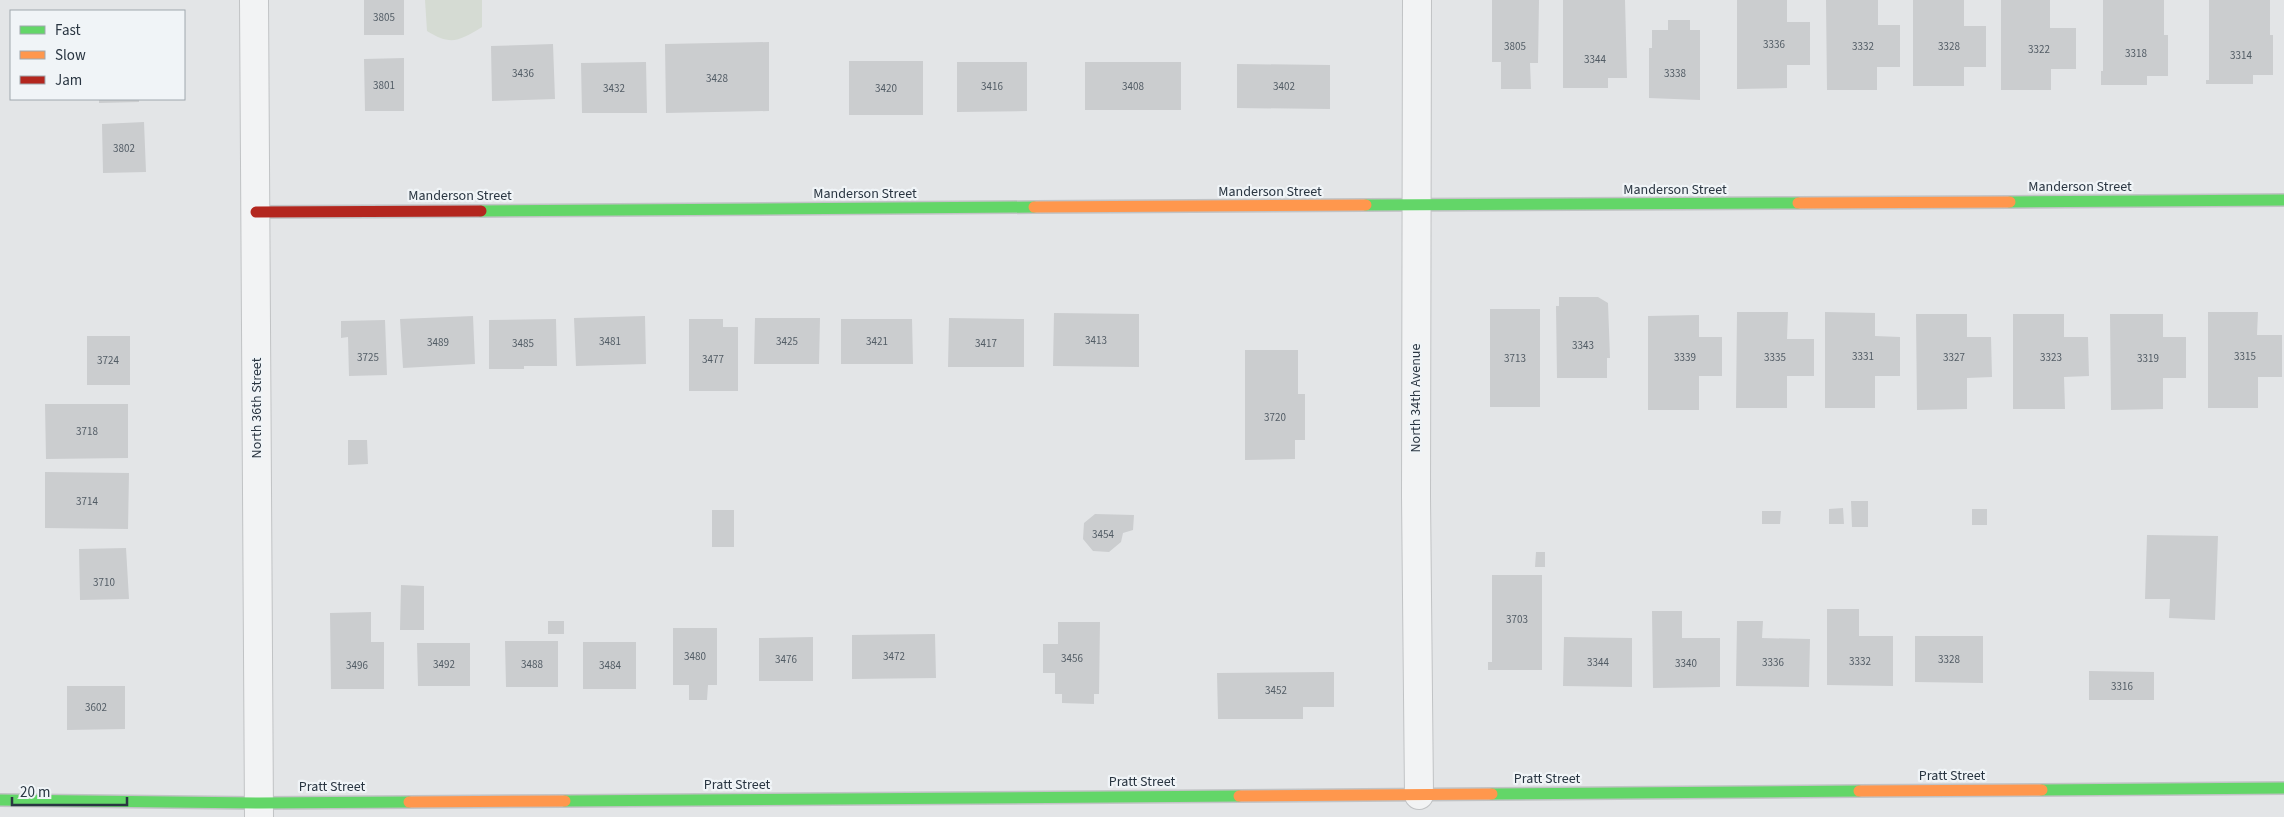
<svg xmlns="http://www.w3.org/2000/svg" width="2284" height="817" viewBox="0 0 2284 817" font-family="'Source Sans 3',sans-serif">
	<style>
		.green { fill: #d5dbd3 }
		.building { fill: #cbcdcf }
		.lines { fill: none; stroke-linecap: round; stroke-linejoin: round }
		.street-casing { stroke: #c1c3c5; stroke-width: 30 }
		.fast-casing { stroke: #c1c3c5; stroke-width: 14 }
		.slow-casing { stroke: #c1c3c5; stroke-width: 14 }
		.jam-casing { stroke: #c1c3c5; stroke-width: 14 }
		.street { stroke: #f2f3f4; stroke-width: 28 }
		.fast { stroke: #63d668; stroke-width: 11 }
		.slow { stroke: #ff974d; stroke-width: 11 }
		.jam { stroke: #b3261e; stroke-width: 11 }
		.labels { text-anchor: middle; dominant-baseline: central; stroke-width: 4.5; stroke-linejoin: round; paint-order: stroke }
		.number-label { font-size: 11px; fill: #525c65 }
		.street-label { font-size: 14px; fill: #293541; stroke: #f0f4f7 }
	</style>
	<rect width="100%" height="100%" fill="#e3e5e7"/>
	<path class="green" d="M 425,0 L 482,0 L 482,27 C 459,41 451,46 427,31 Z"/>
	<path class="building" d="M 364,0 L 404,0 L 404,35 L 364,35 Z
		M 1492,0 L 1539,0 L 1538,63 L 1530,63 L 1531,89 L 1501,89 L 1501,62 L 1492,62 Z
		M 1563,0 L 1625,0 L 1627,78 L 1608,78 L 1608,88 L 1563,88 Z
		M 1737,0 L 1787,0 L 1787,22 L 1810,22 L 1810,65 L 1787,65 L 1787,88 L 1737,89 Z
		M 1826,0 L 1878,0 L 1878,25 L 1900,25 L 1900,67 L 1877,67 L 1877,90 L 1827,90 Z
		M 1913,0 L 1964,0 L 1964,26 L 1986,26 L 1986,67 L 1964,67 L 1964,86 L 1913,86 Z
		M 2001,0 L 2050,0 L 2050,28 L 2076,28 L 2076,69 L 2051,69 L 2051,90 L 2001,90 Z
		M 2103,0 L 2164,0 L 2164,35 L 2168,35 L 2168,76 L 2147,76 L 2147,85 L 2101,85 L 2101,71 L 2103,71 Z
		M 2209,0 L 2270,0 L 2270,35 L 2273,35 L 2273,75 L 2253,75 L 2253,84 L 2206,84 L 2206,80 L 2209,80 Z
		M 1668,20 L 1690,20 L 1690,30 L 1700,30 L 1700,100 L 1649,98 L 1649,48 L 1652,48 L 1652,30 L 1668,30 Z
		M 769,42 L 769,111 L 666,113 L 665,44 Z
		M 553,44 L 555,99 L 492,101 L 491,46 Z
		M 404,58 L 404,111 L 365,111 L 364,59 Z
		M 849,61 L 923,61 L 923,115 L 849,115 Z
		M 646,62 L 647,113 L 582,113 L 581,63 Z
		M 957,62 L 1027,62 L 1027,111 L 957,112 Z
		M 1085,62 L 1181,62 L 1181,110 L 1085,110 Z
		M 1237,64 L 1330,65 L 1330,109 L 1237,108 Z
		M 99,99 L 139,99 L 139,102 L 99,103 Z
		M 144,122 L 146,172 L 103,173 L 102,124 Z
		M 1559,297 L 1598,297 L 1608,303 L 1610,358 L 1607,358 L 1607,378 L 1557,378 L 1556,306 L 1559,306 Z
		M 1490,309 L 1540,309 L 1540,407 L 1490,407 Z
		M 1737,312 L 1788,312 L 1787,339 L 1814,339 L 1814,376 L 1787,376 L 1787,408 L 1736,408 Z
		M 1825,312 L 1875,313 L 1875,336 L 1900,337 L 1900,376 L 1875,376 L 1875,408 L 1825,408 Z
		M 2208,312 L 2258,312 L 2257,335 L 2282,335 L 2282,377 L 2258,377 L 2258,408 L 2208,408 Z
		M 1054,313 L 1139,314 L 1139,367 L 1053,366 Z
		M 1916,314 L 1967,314 L 1967,337 L 1991,337 L 1992,377 L 1967,378 L 1967,409 L 1917,410 Z
		M 2013,314 L 2064,314 L 2064,337 L 2088,337 L 2089,376 L 2064,377 L 2065,409 L 2013,409 Z
		M 2110,314 L 2163,314 L 2163,337 L 2186,337 L 2186,378 L 2163,378 L 2163,409 L 2111,410 Z
		M 1699,315 L 1699,337 L 1722,337 L 1722,376 L 1699,376 L 1699,410 L 1648,410 L 1648,316 Z
		M 473,316 L 475,364 L 403,368 L 400,319 Z
		M 645,316 L 646,364 L 576,366 L 574,318 Z
		M 755,318 L 820,318 L 819,364 L 754,364 Z
		M 949,318 L 1024,319 L 1024,367 L 948,367 Z
		M 556,319 L 557,366 L 524,366 L 524,369 L 489,369 L 489,320 Z
		M 689,319 L 723,319 L 723,327 L 738,327 L 738,391 L 689,391 Z
		M 841,319 L 912,319 L 913,364 L 841,364 Z
		M 385,320 L 387,375 L 349,376 L 348,337 L 341,338 L 341,321 Z
		M 87,336 L 130,336 L 130,385 L 87,385 Z
		M 1245,350 L 1298,350 L 1298,394 L 1305,394 L 1305,440 L 1295,440 L 1295,459 L 1245,460 Z
		M 45,404 L 128,404 L 128,458 L 46,459 Z
		M 348,440 L 367,440 L 368,464 L 348,465 Z
		M 45,472 L 129,473 L 128,529 L 45,528 Z
		M 1851,501 L 1868,501 L 1868,527 L 1852,527 Z
		M 1843,508 L 1844,524 L 1829,524 L 1829,509 Z
		M 1972,509 L 1987,509 L 1987,525 L 1972,525 Z
		M 712,510 L 734,510 L 734,547 L 712,547 Z
		M 1762,511 L 1781,511 L 1780,524 L 1762,524 Z
		M 1095,514 L 1134,515 L 1133,530 L 1123,533 L 1121,542 L 1109,552 L 1093,551 L 1083,539 L 1084,523 Z
		M 2147,535 L 2218,536 L 2215,620 L 2169,618 L 2170,599 L 2145,599 Z
		M 126,548 L 129,599 L 80,600 L 79,549 Z
		M 1536,552 L 1545,552 L 1545,567 L 1535,567 Z
		M 1492,575 L 1542,575 L 1542,670 L 1488,670 L 1488,662 L 1492,662 Z
		M 401,585 L 424,586 L 424,630 L 400,630 Z
		M 1827,609 L 1859,609 L 1859,636 L 1893,636 L 1893,686 L 1827,685 Z
		M 1652,611 L 1682,611 L 1682,638 L 1720,638 L 1720,687 L 1653,688 Z
		M 371,612 L 371,642 L 384,642 L 384,689 L 331,689 L 330,613 Z
		M 548,621 L 564,621 L 564,634 L 548,634 Z
		M 1737,621 L 1763,621 L 1762,638 L 1810,639 L 1809,687 L 1736,686 Z
		M 1058,622 L 1100,622 L 1099,694 L 1094,694 L 1094,704 L 1062,703 L 1062,694 L 1055,694 L 1055,673 L 1043,673 L 1043,644 L 1058,644 Z
		M 673,628 L 717,628 L 717,685 L 708,685 L 707,700 L 689,700 L 689,685 L 673,685 Z
		M 935,634 L 936,678 L 852,679 L 852,635 Z
		M 1915,636 L 1983,636 L 1983,683 L 1915,682 Z
		M 813,637 L 813,681 L 759,681 L 759,638 Z
		M 1564,637 L 1632,638 L 1632,687 L 1563,686 Z
		M 505,641 L 558,641 L 558,687 L 506,687 Z
		M 583,642 L 636,642 L 636,689 L 583,689 Z
		M 417,643 L 470,643 L 470,686 L 418,686 Z
		M 2089,671 L 2154,672 L 2154,700 L 2089,700 Z
		M 1334,672 L 1334,707 L 1303,707 L 1303,719 L 1218,719 L 1217,673 Z
		M 67,686 L 125,686 L 125,729 L 67,730 Z"/>
	<g class="lines">
		<defs>
			<path id="street" d="M 254,0 L 259,817
				M 1417,0 L 1416,496 L 1419,795"/>
			<path id="fast" d="M 2010,202 L 2284,200
				M 1366,205 L 1798,203
				M 481,211 L 1034,207
				M 2042,790 L 2284,788
				M 1492,794 L 1859,791
				M 0,800 L 259,803 L 409,802
				M 565,801 L 1239,796"/>
			<path id="slow" d="M 1798,203 L 2010,202
				M 1034,207 L 1366,205
				M 1859,791 L 2042,790
				M 1239,796 L 1492,794
				M 409,802 L 565,801"/>
			<path id="jam" d="M 256,212 L 481,211"/>
		</defs>
		<use href="#street" class="street-casing"/>
		<use href="#fast" class="fast-casing"/>
		<use href="#slow" class="slow-casing"/>
		<use href="#jam" class="jam-casing"/>
		<use href="#street" class="street"/>
		<use href="#fast" class="fast"/>
		<use href="#slow" class="slow"/>
		<use href="#jam" class="jam"/>
	</g>
	<g class="labels">
		<g class="number-label">
			<text x="384" y="17">3805</text>
			<text x="1774" y="44">3336</text>
			<text x="1515" y="46">3805</text>
			<text x="1863" y="46">3332</text>
			<text x="1949" y="46">3328</text>
			<text x="2039" y="49">3322</text>
			<text x="2136" y="53">3318</text>
			<text x="2241" y="55">3314</text>
			<text x="1595" y="59">3344</text>
			<text x="523" y="73">3436</text>
			<text x="1675" y="73">3338</text>
			<text x="717" y="78">3428</text>
			<text x="384" y="85">3801</text>
			<text x="992" y="86">3416</text>
			<text x="1133" y="86">3408</text>
			<text x="1284" y="86">3402</text>
			<text x="614" y="88">3432</text>
			<text x="886" y="88">3420</text>
			<text x="124" y="148">3802</text>
			<text x="1096" y="340">3413</text>
			<text x="610" y="341">3481</text>
			<text x="787" y="341">3425</text>
			<text x="877" y="341">3421</text>
			<text x="438" y="342">3489</text>
			<text x="523" y="343">3485</text>
			<text x="986" y="343">3417</text>
			<text x="1583" y="345">3343</text>
			<text x="1863" y="356">3331</text>
			<text x="2245" y="356">3315</text>
			<text x="368" y="357">3725</text>
			<text x="1685" y="357">3339</text>
			<text x="1775" y="357">3335</text>
			<text x="1954" y="357">3327</text>
			<text x="2051" y="357">3323</text>
			<text x="1515" y="358">3713</text>
			<text x="2148" y="358">3319</text>
			<text x="713" y="359">3477</text>
			<text x="108" y="360">3724</text>
			<text x="1275" y="417">3720</text>
			<text x="87" y="431">3718</text>
			<text x="87" y="501">3714</text>
			<text x="1103" y="534">3454</text>
			<text x="104" y="582">3710</text>
			<text x="1517" y="619">3703</text>
			<text x="695" y="656">3480</text>
			<text x="894" y="656">3472</text>
			<text x="1072" y="658">3456</text>
			<text x="786" y="659">3476</text>
			<text x="1949" y="659">3328</text>
			<text x="1860" y="661">3332</text>
			<text x="1598" y="662">3344</text>
			<text x="1773" y="662">3336</text>
			<text x="1686" y="663">3340</text>
			<text x="444" y="664">3492</text>
			<text x="532" y="664">3488</text>
			<text x="357" y="665">3496</text>
			<text x="610" y="665">3484</text>
			<text x="2122" y="686">3316</text>
			<text x="1276" y="690">3452</text>
			<text x="96" y="707">3602</text>
		</g>
		<g class="street-label">
			<text x="2080" y="187">Manderson Street</text>
			<text x="1675" y="190">Manderson Street</text>
			<text x="1270" y="192">Manderson Street</text>
			<text x="865" y="194">Manderson Street</text>
			<text x="460" y="196">Manderson Street</text>
			<text transform="translate(1416 398) rotate(-90)">North 34th Avenue</text>
			<text transform="translate(257 408) rotate(-90)">North 36th Street</text>
			<text x="1952" y="776">Pratt Street</text>
			<text x="1547" y="779">Pratt Street</text>
			<text x="1142" y="782">Pratt Street</text>
			<text x="737" y="785">Pratt Street</text>
			<text x="332" y="787">Pratt Street</text>
		</g>
	</g>
	<rect x="10" y="10" width="175" height="90" fill="#f0f4f7" stroke="#a0a8ae"/>
	<rect x="20" y="26" width="25" height="8" fill="#63d668" stroke="#a0a8ae"/>
	<text x="55" y="35" font-size="15" fill="#293541">Fast</text>
	<rect x="20" y="51" width="25" height="8" fill="#ff974d" stroke="#a0a8ae"/>
	<text x="55" y="60" font-size="15" fill="#293541">Slow</text>
	<rect x="20" y="76" width="25" height="8" fill="#b3261e" stroke="#a0a8ae"/>
	<text x="55" y="85" font-size="15" fill="#293541">Jam</text>
	<path d="M12 797v8h115v-8" fill="none" stroke="#293541" stroke-width="2.5"/>
	<text x="20" y="797" font-size="15" fill="#293541" stroke="#f0f4f7" stroke-width="4" paint-order="stroke">20 m</text>
</svg>
